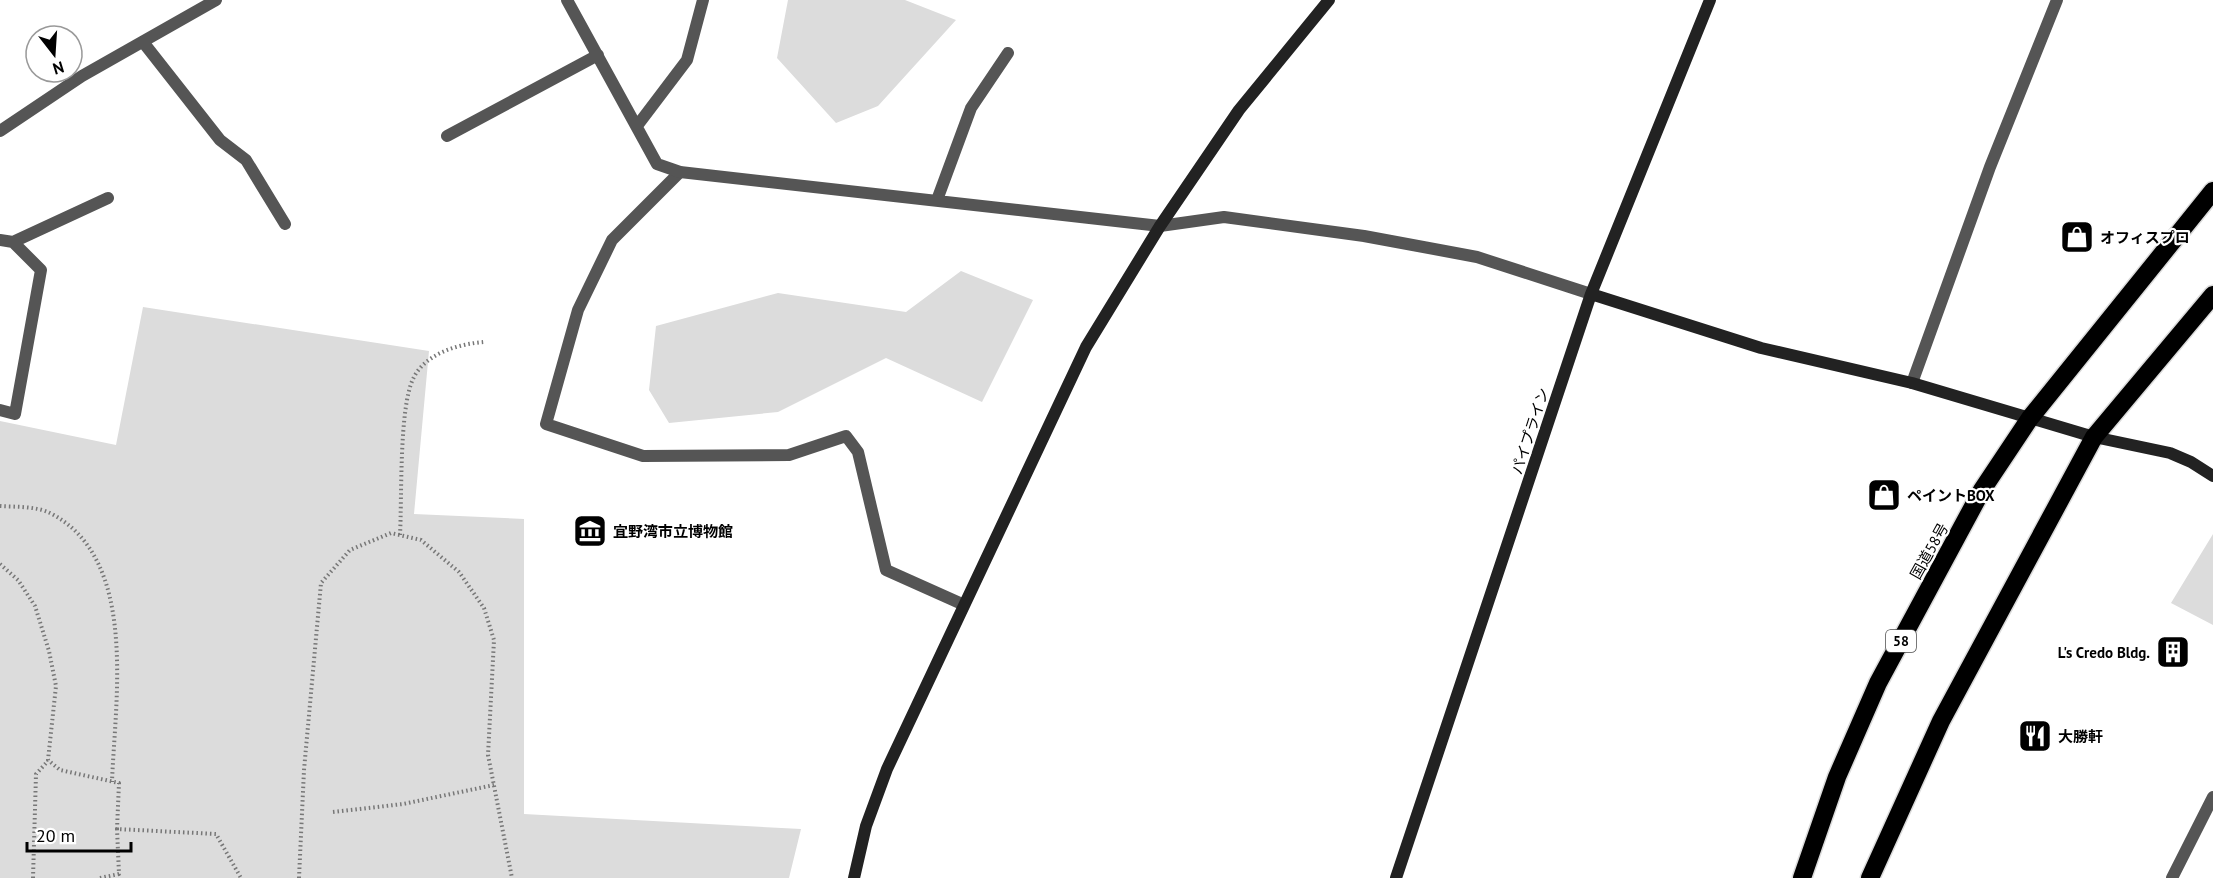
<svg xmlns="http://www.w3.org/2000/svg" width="2213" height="878" viewBox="0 0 2213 878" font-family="'PT Sans','Noto Sans JP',sans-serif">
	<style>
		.green { fill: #dcdcdc }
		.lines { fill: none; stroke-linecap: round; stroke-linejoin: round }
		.highway-casing { stroke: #dbdbdb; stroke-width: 21 }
		.path { stroke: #777; stroke-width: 4; stroke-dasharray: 1.5 3; stroke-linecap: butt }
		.lane { stroke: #555; stroke-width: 12 }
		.street { stroke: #555; stroke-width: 12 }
		.secondary { stroke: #222; stroke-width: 12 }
		.highway { stroke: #000; stroke-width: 18 }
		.labels { text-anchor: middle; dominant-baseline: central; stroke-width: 4.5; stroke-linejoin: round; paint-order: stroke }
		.shield { fill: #fff; stroke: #4c4c4c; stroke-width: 1.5 }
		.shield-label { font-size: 14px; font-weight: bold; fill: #000 }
		.poi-label { font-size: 15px; font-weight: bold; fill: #000; stroke: #fff; text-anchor: start }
		.street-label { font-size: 15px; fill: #000; stroke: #fff }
	</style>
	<rect width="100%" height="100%" fill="#fff"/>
	<path class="green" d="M 788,0 L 905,0 L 956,20 L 878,106 L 836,123 L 777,58 Z
		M 961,271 L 1033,300 L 982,402 L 886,358 L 778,412 L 669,423 L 649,390 L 656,326 L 778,293 L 906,312 Z
		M 143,307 L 429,351 L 414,514 L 524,519 L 524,814 L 801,829 L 789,878 L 0,878 L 0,421 L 116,445 Z
		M 2213,534 L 2213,625 L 2171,603 Z"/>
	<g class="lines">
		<defs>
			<path id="highway" d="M 1802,878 L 1837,777 L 1878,683 L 1982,490 L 2030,418 L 2213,191
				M 1870,878 L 1941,721 L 2094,437 L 2213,295"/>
		</defs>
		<use href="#highway" class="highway-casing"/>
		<path class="path" d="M 0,506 C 15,507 36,506 50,513 C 139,558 115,699 112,782
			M 400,535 C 402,497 399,409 413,379 C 425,353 459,344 484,342
			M 0,564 L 18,580 L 35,606 L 49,651 L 56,686 L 48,760 L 60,770 L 119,783 L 117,829
			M 333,812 L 403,804 L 494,785
			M 33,878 L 36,774 L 48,761
			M 100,878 L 119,874 L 117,829 L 216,834 L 241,878
			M 299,878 L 304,770 L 321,583 L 350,550 L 391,533 L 421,540 L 459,572 L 484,608 L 494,640 L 488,755 L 512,878"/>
		<path class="lane" d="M 680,172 L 612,240 L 578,310 L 546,424 L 643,456 L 789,455 L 846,436 L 858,452 L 886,570 L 962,604"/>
		<path class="street" d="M 567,0 L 657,164 L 680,172 L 1160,226 L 1224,217 L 1364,236 L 1477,257 L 1591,294
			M 143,42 L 220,140 L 246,160 L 285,224
			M 637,126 L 687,60 L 703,0
			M 0,131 L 82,76 L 216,0
			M 447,136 L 598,55
			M 937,200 L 971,108 L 1008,53
			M 0,240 L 13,242 L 108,198
			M 1912,383 L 1990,167 L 2057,0
			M 0,410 L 15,414 L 41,270 L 13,242
			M 2172,878 L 2213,797"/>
		<path class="secondary" d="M 1591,294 L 1761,348 L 1912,383 L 2094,437 L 2170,453 L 2191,462 L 2213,476
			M 854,878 L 866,826 L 887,769 L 1086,347 L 1160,226 L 1239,110 L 1329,0
			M 1396,878 L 1591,294 L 1710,0"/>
		<use href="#highway" class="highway"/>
	</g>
	<defs>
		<symbol id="shop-square" viewBox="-11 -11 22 22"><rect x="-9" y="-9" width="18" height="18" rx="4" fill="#000" stroke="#fff"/><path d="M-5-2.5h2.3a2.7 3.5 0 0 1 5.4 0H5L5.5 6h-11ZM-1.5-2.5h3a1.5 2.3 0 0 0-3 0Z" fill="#fff"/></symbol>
		<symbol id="museum-square" viewBox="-11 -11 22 22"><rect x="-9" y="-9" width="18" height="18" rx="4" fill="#000" stroke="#fff"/><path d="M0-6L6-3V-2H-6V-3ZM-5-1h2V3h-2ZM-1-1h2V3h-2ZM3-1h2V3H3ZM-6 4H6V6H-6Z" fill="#fff"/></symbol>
		<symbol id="building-square" viewBox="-11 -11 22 22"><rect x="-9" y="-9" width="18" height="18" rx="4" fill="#000" stroke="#fff"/><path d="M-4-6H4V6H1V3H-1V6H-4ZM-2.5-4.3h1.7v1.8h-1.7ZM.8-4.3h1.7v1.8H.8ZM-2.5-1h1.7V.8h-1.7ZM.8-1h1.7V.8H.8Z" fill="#fff"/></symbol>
		<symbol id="restaurant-square" viewBox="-11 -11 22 22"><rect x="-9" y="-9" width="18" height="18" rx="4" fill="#000" stroke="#fff"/><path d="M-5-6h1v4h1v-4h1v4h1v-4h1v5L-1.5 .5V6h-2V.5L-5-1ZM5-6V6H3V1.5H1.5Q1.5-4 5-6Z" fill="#fff"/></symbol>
	</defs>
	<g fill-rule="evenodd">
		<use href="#shop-square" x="2058" y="218" width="38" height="38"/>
		<use href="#shop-square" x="1865" y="476" width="38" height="38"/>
		<use href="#museum-square" x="571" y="512" width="38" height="38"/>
		<use href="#building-square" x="2154" y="633" width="38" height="38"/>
		<use href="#restaurant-square" x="2016" y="717" width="38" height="38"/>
	</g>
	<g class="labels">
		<rect class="shield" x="1886" y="630" width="30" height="22" rx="4.5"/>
		<g class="shield-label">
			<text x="1901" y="641">58</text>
		</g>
		<g class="poi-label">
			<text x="2100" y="237">オフィスプロ</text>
			<text x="1907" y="495">ペイントBOX</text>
			<text x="613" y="531">宜野湾市立博物館</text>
			<text x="2150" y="652" text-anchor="end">L's Credo Bldg.</text>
			<text x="2058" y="736">大勝軒</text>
		</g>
		<g class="street-label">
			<text transform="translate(1530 431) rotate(-72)">パイプライン</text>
			<text transform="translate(1929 551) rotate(-61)">国道58号</text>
		</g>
	</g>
	<g transform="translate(54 54) rotate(163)"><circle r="28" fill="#ffffff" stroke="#999999" stroke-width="1.5"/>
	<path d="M0-4.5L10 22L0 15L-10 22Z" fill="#000000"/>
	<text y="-9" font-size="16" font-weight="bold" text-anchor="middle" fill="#000000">N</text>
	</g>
	<path d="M27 842v9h104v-9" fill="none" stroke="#000000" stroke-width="3"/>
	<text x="36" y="842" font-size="18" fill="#000000" stroke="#ffffff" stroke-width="4.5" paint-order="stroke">20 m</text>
</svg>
